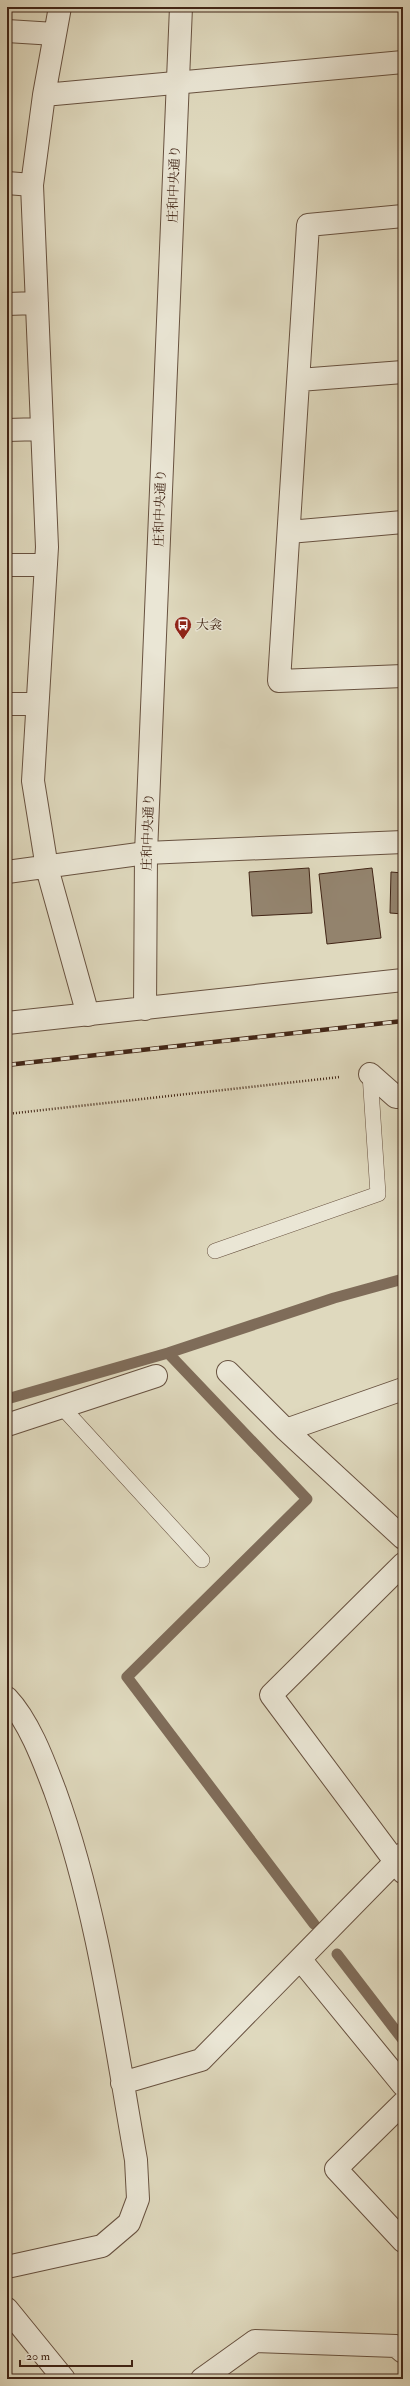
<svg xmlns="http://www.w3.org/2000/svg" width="410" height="2386" viewBox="0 0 410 2386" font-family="'IM FELL Double Pica','Noto Serif JP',serif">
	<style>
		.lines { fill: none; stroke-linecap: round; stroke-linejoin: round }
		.stream { stroke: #7f6c59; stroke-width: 11 }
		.building { fill: #93836d; stroke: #412516 }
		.service-casing { stroke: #685240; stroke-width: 16 }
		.minor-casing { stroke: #685240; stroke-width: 24 }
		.tertiary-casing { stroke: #685240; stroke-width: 24 }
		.path { stroke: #412516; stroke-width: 2.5; stroke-dasharray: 1 2; stroke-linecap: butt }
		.service { stroke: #eae6d5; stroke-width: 15 }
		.minor { stroke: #eae6d5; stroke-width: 22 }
		.tertiary { stroke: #eae6d5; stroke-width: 22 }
		.rail-casing { stroke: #412516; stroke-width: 4.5 }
		.rail { stroke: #eae6d5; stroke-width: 3; stroke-dasharray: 9; stroke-linecap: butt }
		.labels { text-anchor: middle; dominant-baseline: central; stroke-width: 3; stroke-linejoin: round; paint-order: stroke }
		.street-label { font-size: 13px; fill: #412516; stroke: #eae6d5 }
		.poi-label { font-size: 13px; fill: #412516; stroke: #eae6d5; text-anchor: start }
	</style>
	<rect width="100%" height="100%" fill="#dfd9be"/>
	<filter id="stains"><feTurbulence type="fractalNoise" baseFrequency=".005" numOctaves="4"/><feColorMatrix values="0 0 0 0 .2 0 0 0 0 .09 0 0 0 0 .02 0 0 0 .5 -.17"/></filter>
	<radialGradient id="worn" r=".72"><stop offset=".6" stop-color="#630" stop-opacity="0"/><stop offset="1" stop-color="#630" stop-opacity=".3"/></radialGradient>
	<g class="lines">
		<path class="stream" d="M 168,1353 L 307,1499 L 127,1677 L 314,1924
			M 7,1399 L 168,1353 L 334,1298 L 403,1279
			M 337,1954 L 403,2040"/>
	</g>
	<path class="building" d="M 309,868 L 312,913 L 252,916 L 249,872 Z
		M 372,868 L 381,938 L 327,944 L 319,874 Z
		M 391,872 L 403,873 L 403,914 L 390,913 Z"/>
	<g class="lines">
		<defs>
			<path id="service" d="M 215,1251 L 378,1194 L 370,1074
				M 62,1407 L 202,1560"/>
			<path id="minor" d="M 60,7 L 44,95 L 32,185 L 47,547 L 33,781 L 47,868 L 88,1015
				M 7,31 L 55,34
				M 44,95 L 403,62
				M 7,183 L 32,185
				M 403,216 L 308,225 L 279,681 L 403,676
				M 7,304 L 37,303
				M 299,380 L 403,372
				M 7,430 L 42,429
				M 289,532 L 403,522
				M 7,565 L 46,565
				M 7,704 L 37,704
				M 7,872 L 146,853 L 403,842
				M 370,1074 L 396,1097 L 403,1096
				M 228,1372 L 286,1430
				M 403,1389 L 286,1430 L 403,1538
				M 7,1425 L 156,1376
				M 403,1564 L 271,1695 L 403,1872
				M 7,1698 C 29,1721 44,1762 55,1791 C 98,1910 114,2036 136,2160 L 138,2199 L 129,2223 L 102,2246 L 7,2267
				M 300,1959 L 403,2085
				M 122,2083 L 201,2060 L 403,1854
				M 403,2103 L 336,2169 L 403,2241
				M 7,2309 L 64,2379
				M 202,2379 L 255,2341 L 396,2346 L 403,2352"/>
			<path id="tertiary" d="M 145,1009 L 146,853 L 181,7
				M 7,1023 L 403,980"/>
		</defs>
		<use href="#service" class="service-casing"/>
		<use href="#minor" class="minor-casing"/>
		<use href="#tertiary" class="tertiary-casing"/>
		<path class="path" d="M 7,1114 L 340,1077"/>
		<use href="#service" class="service"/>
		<use href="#minor" class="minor"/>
		<use href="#tertiary" class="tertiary"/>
		<defs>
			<path id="rail" d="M 7,1065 L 403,1021"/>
		</defs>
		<use href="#rail" class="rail-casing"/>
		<use href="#rail" class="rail"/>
	</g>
	<defs>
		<symbol id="bus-pin" viewBox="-11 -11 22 30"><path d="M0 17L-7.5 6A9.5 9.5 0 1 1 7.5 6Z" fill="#8f2418" stroke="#eae6d5"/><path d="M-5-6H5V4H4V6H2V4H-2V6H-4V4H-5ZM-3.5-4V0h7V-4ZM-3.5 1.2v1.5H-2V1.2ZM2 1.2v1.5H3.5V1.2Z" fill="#fff"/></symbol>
	</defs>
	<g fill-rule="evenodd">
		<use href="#bus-pin" x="173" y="615" width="20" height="27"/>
	</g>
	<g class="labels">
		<g class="street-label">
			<text transform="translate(174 184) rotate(-88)">庄和中央通り</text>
			<text transform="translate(160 508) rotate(-88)">庄和中央通り</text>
			<text transform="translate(148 832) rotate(-88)">庄和中央通り</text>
		</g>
		<g class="poi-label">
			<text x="196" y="625">大衾</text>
		</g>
	</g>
	<rect width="410" height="2386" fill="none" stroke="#dfd9be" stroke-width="24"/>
	<rect x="8" y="8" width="394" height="2370" fill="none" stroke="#412516" stroke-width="2"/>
	<rect x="12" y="12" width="386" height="2362" fill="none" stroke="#412516"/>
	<path d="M20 2360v6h112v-6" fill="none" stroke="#412516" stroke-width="2"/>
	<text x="26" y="2360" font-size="12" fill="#412516" stroke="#eae6d5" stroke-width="3" paint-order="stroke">20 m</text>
	<rect width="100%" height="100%" filter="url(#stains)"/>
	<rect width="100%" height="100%" fill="url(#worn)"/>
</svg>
